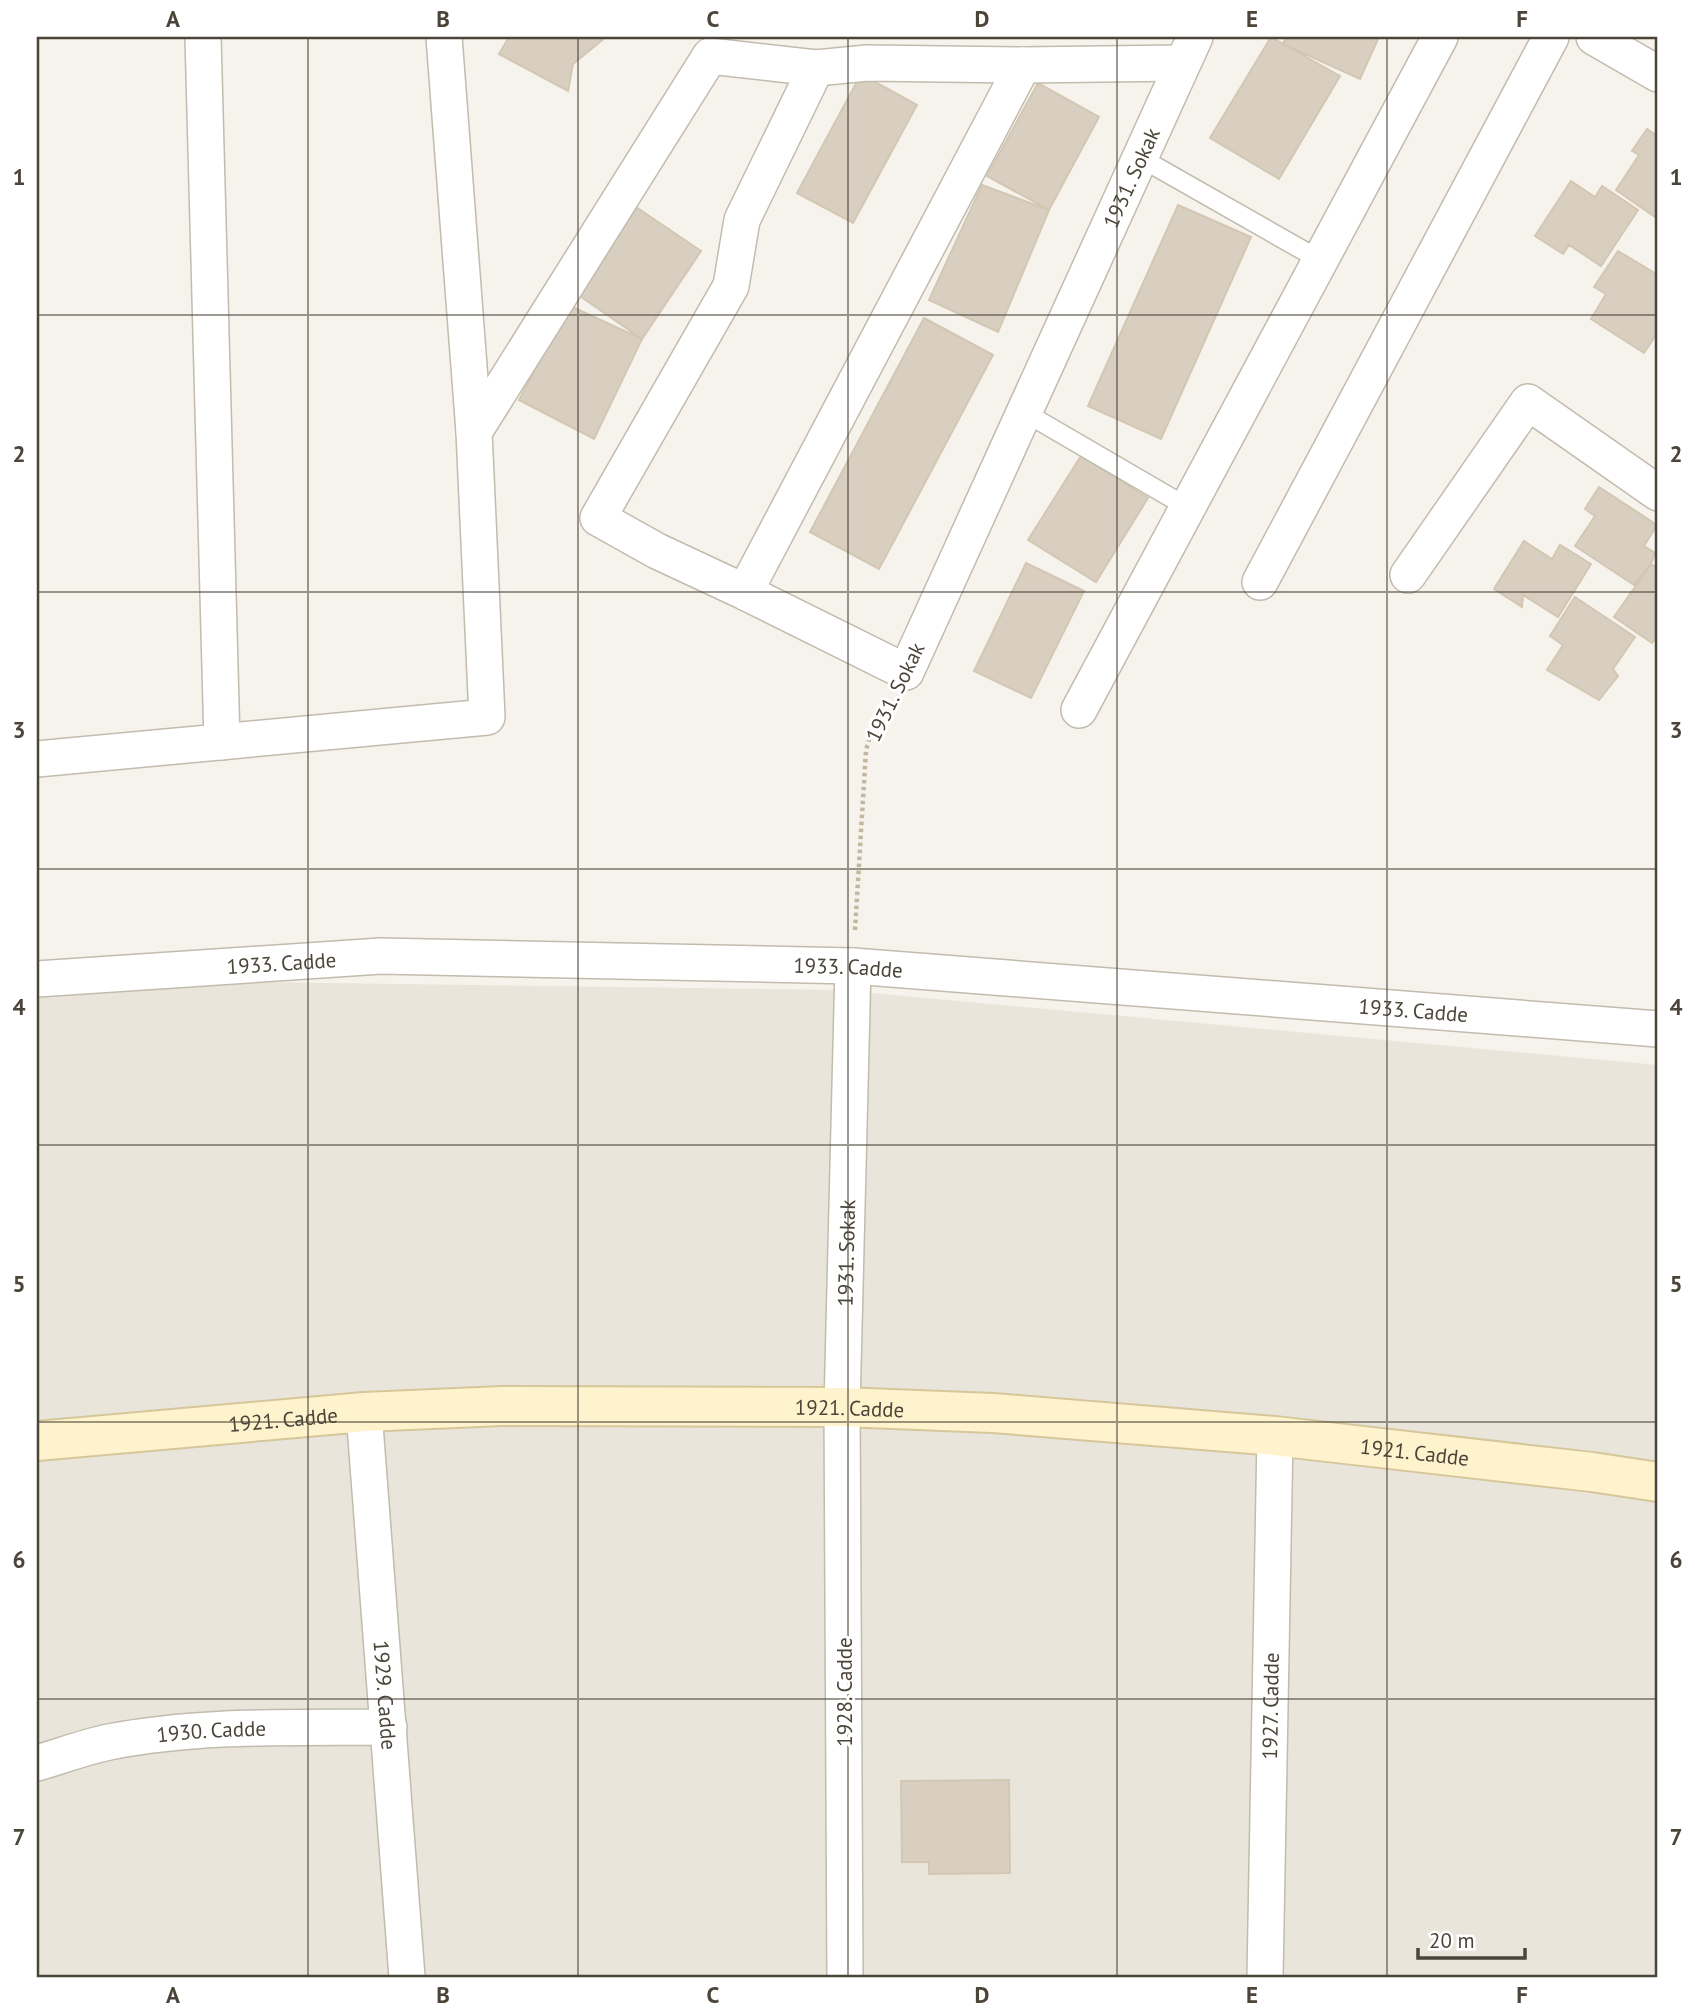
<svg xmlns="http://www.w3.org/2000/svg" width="1695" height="2014" viewBox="0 0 1695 2014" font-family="'PT Sans',sans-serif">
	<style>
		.residential { fill: #eae5da }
		.building { fill: #d8cfc1; stroke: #d3c7b4; stroke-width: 2 }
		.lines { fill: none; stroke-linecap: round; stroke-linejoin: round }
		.lane-casing { stroke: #c2bbae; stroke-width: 21 }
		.street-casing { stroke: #c2bbae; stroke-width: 38 }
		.secondary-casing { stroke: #d6c79b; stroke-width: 42 }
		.path { stroke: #c4b79f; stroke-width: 4.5; stroke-dasharray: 3.5 3.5; stroke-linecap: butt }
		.lane { stroke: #fff; stroke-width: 18 }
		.street { stroke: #fff; stroke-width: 35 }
		.secondary { stroke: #fff3cd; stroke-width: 38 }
		.grid { fill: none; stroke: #4b4439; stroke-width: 2; stroke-opacity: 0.55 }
		.labels { text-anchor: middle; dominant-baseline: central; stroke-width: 6; stroke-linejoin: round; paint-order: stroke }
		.street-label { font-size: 21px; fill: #4b4439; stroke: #fff }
		.neatline { fill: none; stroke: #4b4439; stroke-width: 2.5 }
		.grid-label { font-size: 23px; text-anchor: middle; font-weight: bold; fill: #4b4439 }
	</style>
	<rect width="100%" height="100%" fill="#f6f3ec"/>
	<path class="residential" d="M 45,979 L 838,990 L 1658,1065 L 1658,1977 L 37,1977 L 37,980 Z"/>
	<path class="building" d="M 509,37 L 606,37 L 573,64 L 568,91 L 499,54 Z
		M 1271,37 L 1340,76 L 1279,179 L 1210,138 Z
		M 1286,37 L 1379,37 L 1360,79 L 1283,44 Z
		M 861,74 L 917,105 L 853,223 L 797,193 Z
		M 1038,83 L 1099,117 L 1049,210 L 987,176 Z
		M 1647,129 L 1658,136 L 1658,219 L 1616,190 L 1639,155 L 1632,151 Z
		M 1571,181 L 1595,197 L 1602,186 L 1638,210 L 1601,266 L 1569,245 L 1563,254 L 1535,236 Z
		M 982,185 L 1049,210 L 998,332 L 929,300 Z
		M 1178,205 L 1251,237 L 1161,439 L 1088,406 Z
		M 636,207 L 701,251 L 642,339 L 577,294 Z
		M 1618,251 L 1658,275 L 1658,332 L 1644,353 L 1591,319 L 1606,294 L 1594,287 Z
		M 568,305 L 642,339 L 594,439 L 519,400 Z
		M 924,318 L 993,355 L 879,569 L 810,532 Z
		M 1081,456 L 1148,498 L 1096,582 L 1028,540 Z
		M 1599,487 L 1657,525 L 1644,546 L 1655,553 L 1651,564 L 1634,585 L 1575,546 L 1595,516 L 1585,509 Z
		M 1524,541 L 1552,559 L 1560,545 L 1591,564 L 1558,617 L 1523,595 L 1522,607 L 1494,589 Z
		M 1026,563 L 1084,591 L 1031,698 L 974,671 Z
		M 1651,564 L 1658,568 L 1658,635 L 1652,643 L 1614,617 Z
		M 1575,597 L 1635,637 L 1613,669 L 1618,676 L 1599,700 L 1547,670 L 1563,645 L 1550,636 Z
		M 1009,1780 L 1010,1873 L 929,1874 L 929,1862 L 902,1862 L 901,1781 Z"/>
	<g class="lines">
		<defs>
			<path id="lane" d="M 1139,157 L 1320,260
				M 1024,412 L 1187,507"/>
			<g id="street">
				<path d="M 203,37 L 222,742"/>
				<path d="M 1594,37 L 1658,74"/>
				<path id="s1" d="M 816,68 L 742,220 L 731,286 L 598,518 L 657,551 L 747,593 L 906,672 L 1195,37"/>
				<path d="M 474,432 L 710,56 L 816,68 L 867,63 L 1023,65 L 1182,63"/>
				<path d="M 1408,575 L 1528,402 L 1658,493"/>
				<path d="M 1260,582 L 1551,37"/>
				<path d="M 747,593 L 751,580 L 1023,65"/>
				<path d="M 1079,710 L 1440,37"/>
				<path d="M 37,759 L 487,717 L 474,432 L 444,37"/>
				<path id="s2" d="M 37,979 L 381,956 L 853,966 L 1658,1029"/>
				<path id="s3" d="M 364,1412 L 407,1977"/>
				<path id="s4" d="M 37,1763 C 61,1756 85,1747 109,1742 C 201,1724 296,1728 389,1727"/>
				<path id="s5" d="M 845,1977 L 842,1407 L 853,966"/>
				<path id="s6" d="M 1265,1977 L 1275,1436"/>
			</g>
			<g id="secondary">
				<path id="s7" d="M 37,1441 L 364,1412 L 502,1406 L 842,1407 L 993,1413 L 1275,1436 L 1592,1472 L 1658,1482"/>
			</g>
		</defs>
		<use href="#lane" class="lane-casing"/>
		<use href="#street" class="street-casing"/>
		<use href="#secondary" class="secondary-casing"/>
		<path class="path" d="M 855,930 L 866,750 L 873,726 L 886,702"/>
		<use href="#lane" class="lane"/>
		<use href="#street" class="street"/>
		<use href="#secondary" class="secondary"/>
	</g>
	<path class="grid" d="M 308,37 L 308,1977M 578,37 L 578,1977M 848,37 L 848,1977M 1117,37 L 1117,1977M 1387,37 L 1387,1977M 37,315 L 1658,315M 37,592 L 1658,592M 37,869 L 1658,869M 37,1145 L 1658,1145M 37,1422 L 1658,1422M 37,1699 L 1658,1699"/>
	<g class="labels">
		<g class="street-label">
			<text stroke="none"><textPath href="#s1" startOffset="1391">1931. Sokak</textPath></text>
			<text transform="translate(895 692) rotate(-64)">1931. Sokak</text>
			<text stroke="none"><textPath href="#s2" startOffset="245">1933. Cadde</textPath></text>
			<text stroke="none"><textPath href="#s2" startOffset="812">1933. Cadde</textPath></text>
			<text stroke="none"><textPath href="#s2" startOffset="1379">1933. Cadde</textPath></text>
			<text stroke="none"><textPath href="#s5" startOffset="724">1931. Sokak</textPath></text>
			<text stroke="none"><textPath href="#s7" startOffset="814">1921. Cadde</textPath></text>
			<text stroke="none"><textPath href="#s7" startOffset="247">1921. Cadde</textPath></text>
			<text stroke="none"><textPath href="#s7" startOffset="1381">1921. Cadde</textPath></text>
			<text transform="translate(844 1692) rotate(-90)">1928. Cadde</text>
			<text stroke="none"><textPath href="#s3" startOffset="284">1929. Cadde</textPath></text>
			<text stroke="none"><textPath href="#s6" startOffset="271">1927. Cadde</textPath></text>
			<text stroke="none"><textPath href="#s4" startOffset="178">1930. Cadde</textPath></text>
		</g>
	</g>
	<rect width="1695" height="2014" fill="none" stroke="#ffffff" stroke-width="77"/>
	<path d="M1418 1948v10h107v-10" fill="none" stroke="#4b4439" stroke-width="3.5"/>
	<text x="1429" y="1948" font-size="21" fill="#4b4439" stroke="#ffffff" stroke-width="5" paint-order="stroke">20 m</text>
	<rect x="38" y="38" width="1618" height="1938" class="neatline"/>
	<g class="grid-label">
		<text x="173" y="27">A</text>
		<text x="443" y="27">B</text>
		<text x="713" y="27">C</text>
		<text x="982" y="27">D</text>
		<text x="1252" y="27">E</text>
		<text x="1522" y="27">F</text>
		<text x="19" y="185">1</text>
		<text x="1676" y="185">1</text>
		<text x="19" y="462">2</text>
		<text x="1676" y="462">2</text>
		<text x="19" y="738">3</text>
		<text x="1676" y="738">3</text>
		<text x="19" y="1015">4</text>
		<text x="1676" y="1015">4</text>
		<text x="19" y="1292">5</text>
		<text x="1676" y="1292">5</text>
		<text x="19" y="1568">6</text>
		<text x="1676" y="1568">6</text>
		<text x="19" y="1845">7</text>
		<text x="1676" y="1845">7</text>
		<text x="173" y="2003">A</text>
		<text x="443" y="2003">B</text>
		<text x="713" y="2003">C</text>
		<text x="982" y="2003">D</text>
		<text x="1252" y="2003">E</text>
		<text x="1522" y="2003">F</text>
	</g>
</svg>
